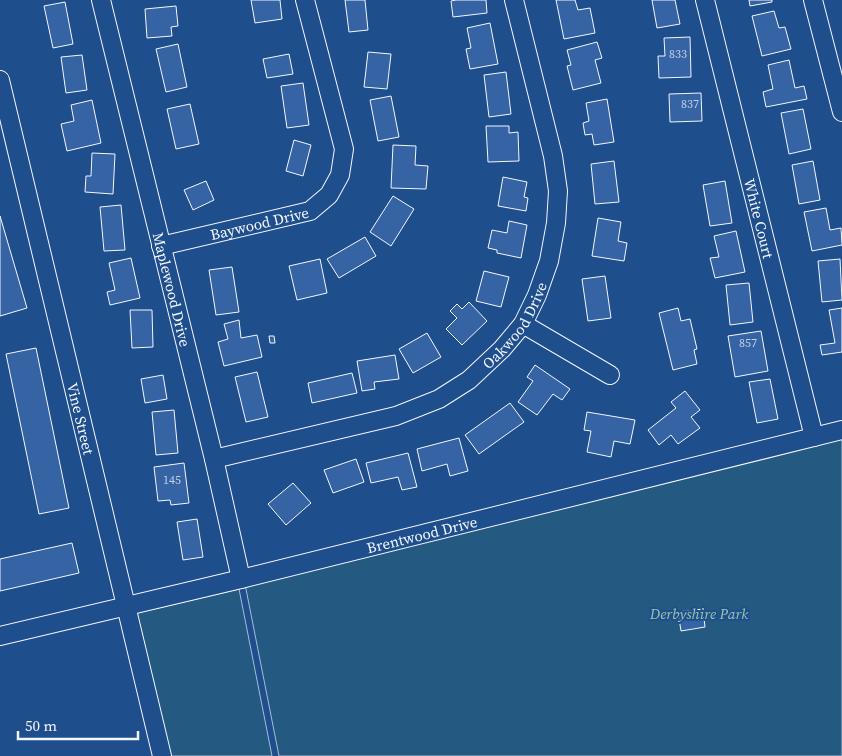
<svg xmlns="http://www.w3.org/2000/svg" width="842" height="756" viewBox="0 0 842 756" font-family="'Source Serif 4',serif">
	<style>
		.green { fill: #245a82; stroke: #a8bbd7 }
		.building { fill: #3563a3; stroke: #f2f6ff }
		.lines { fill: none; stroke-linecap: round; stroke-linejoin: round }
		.minor-casing { stroke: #f2f6ff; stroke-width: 20 }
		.minor { stroke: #1f4e8c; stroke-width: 18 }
		.labels { text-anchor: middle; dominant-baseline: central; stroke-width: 4; stroke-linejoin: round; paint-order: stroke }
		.number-label { font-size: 12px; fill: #c3d1e8 }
		.street-label { font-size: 15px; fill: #f2f6ff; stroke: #1f4e8c }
		.park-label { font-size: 15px; font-style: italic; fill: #97c8a6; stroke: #1f4e8c }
	</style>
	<rect width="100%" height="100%" fill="#1f4e8c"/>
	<path class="green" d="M 842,430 L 842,756 L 279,756 L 244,579 Z
		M 239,589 L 272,756 L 170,756 L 137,613 Z"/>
	<path class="building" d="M 251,0 L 280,0 L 282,19 L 255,23 Z
		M 345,0 L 365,0 L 368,30 L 349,32 Z
		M 456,0 L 486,0 L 487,13 L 453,17 L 451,1 Z
		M 556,0 L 575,0 L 578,10 L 590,8 L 595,33 L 564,39 Z
		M 652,0 L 675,0 L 680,24 L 657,28 Z
		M 749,0 L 772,0 L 772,2 L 750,6 Z
		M 65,2 L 73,44 L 53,48 L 44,6 Z
		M 176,6 L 178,26 L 171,27 L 172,36 L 147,38 L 145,9 Z
		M 774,11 L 779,28 L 785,27 L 791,49 L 762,56 L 752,16 Z
		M 490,23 L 498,64 L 470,69 L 466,49 L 471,48 L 467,28 Z
		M 690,37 L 691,77 L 659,78 L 658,56 L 665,56 L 664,38 Z
		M 597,42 L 602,58 L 595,60 L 601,83 L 573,90 L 567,66 L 571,65 L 567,50 Z
		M 178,44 L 187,87 L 166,92 L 156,49 Z
		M 368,52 L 391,54 L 387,89 L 364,87 Z
		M 289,54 L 293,74 L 267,78 L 263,59 Z
		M 82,55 L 87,90 L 66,93 L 61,57 Z
		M 789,60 L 795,88 L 804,86 L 807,99 L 766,107 L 763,92 L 773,89 L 768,65 Z
		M 506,72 L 511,114 L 489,117 L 484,75 Z
		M 303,83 L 309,125 L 287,128 L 281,86 Z
		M 701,93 L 702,121 L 670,122 L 669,94 Z
		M 391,96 L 399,137 L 378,141 L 370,100 Z
		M 607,99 L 614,142 L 594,145 L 592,134 L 585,135 L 583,123 L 589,121 L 586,103 Z
		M 92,100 L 101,143 L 67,151 L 61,124 L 74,121 L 71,105 Z
		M 190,104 L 199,144 L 176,149 L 167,109 Z
		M 803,109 L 811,149 L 789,154 L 781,113 Z
		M 486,126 L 509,126 L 509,133 L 518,132 L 519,161 L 488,162 Z
		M 294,140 L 311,145 L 303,176 L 286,171 Z
		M 393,145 L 416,146 L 415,165 L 428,166 L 426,189 L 391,188 Z
		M 92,153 L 115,154 L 113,194 L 85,192 L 86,176 L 91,176 Z
		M 614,161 L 619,202 L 595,204 L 591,164 Z
		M 813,161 L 820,200 L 799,204 L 792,165 Z
		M 503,177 L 527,182 L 524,197 L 528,198 L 526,211 L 498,206 Z
		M 206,181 L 214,200 L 193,210 L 184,190 Z
		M 725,181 L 732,223 L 710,226 L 703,185 Z
		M 393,196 L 414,209 L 391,246 L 370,232 Z
		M 121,205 L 125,250 L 104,251 L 100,207 Z
		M 826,208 L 830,230 L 841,228 L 842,245 L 812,251 L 804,212 Z
		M 0,216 L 27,308 L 0,316 Z
		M 598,218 L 621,222 L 618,241 L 627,243 L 624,261 L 592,256 Z
		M 509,221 L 527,225 L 521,258 L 497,253 L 497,250 L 488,248 L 492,230 L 507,233 Z
		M 736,231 L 745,272 L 715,278 L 710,258 L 719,257 L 714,236 Z
		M 365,237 L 376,256 L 339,278 L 327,259 Z
		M 131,258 L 140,298 L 110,305 L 107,292 L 115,290 L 109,263 Z
		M 320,259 L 327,293 L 297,300 L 289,266 Z
		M 840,259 L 842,300 L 822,302 L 818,261 Z
		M 232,267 L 239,312 L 216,315 L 209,270 Z
		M 484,271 L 509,277 L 501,307 L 476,301 Z
		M 605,276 L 611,318 L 588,321 L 582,279 Z
		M 749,283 L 753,322 L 730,325 L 726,285 Z
		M 469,302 L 487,321 L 462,345 L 446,329 L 457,318 L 450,311 L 457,304 L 462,309 Z
		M 678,308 L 681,321 L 690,319 L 697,349 L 694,350 L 697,364 L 673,370 L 659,313 Z
		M 842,308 L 842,352 L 822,355 L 820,345 L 835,343 L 829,310 Z
		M 130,310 L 152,310 L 153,347 L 132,348 Z
		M 239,320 L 241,338 L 257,335 L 262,357 L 224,366 L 218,342 L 228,339 L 224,324 Z
		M 761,331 L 768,371 L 735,377 L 728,336 Z
		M 427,333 L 441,357 L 413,373 L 399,349 Z
		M 269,336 L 274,336 L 275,343 L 270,343 Z
		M 36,348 L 69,508 L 39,514 L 6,354 Z
		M 395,355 L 399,379 L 374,382 L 375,389 L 362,391 L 357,361 Z
		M 535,365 L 570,389 L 562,400 L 553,394 L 537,415 L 518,402 L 533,381 L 527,377 Z
		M 257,372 L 268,417 L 246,422 L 235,377 Z
		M 352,373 L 357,393 L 312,403 L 308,383 Z
		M 163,375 L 167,399 L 145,403 L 141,379 Z
		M 770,379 L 778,419 L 757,423 L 749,382 Z
		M 685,391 L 700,410 L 691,417 L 700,428 L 678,444 L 671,435 L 659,445 L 648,430 L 676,408 L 671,402 Z
		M 510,403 L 524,422 L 479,454 L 465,435 Z
		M 174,410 L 178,453 L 156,455 L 152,412 Z
		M 587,412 L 635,420 L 630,444 L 614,441 L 611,457 L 587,452 L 591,431 L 584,430 Z
		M 459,438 L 468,471 L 450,476 L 447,464 L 422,471 L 417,449 Z
		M 408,453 L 417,487 L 402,490 L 398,477 L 371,483 L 366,463 Z
		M 356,459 L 364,482 L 333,493 L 324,470 Z
		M 184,463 L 189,503 L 171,505 L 170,500 L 158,501 L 154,467 Z
		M 293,483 L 311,503 L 286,525 L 268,504 Z
		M 197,519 L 203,557 L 183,560 L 177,522 Z
		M 72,543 L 79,573 L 0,591 L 0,559 Z
		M 703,609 L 705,627 L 681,631 L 678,612 Z"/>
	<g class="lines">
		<defs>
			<g id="minor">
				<path id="s1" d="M 101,0 L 214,459 L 241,579"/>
				<path id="s2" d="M 705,0 L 814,437"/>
				<path d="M 813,0 L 842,112"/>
				<path id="s3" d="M 0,80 L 162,756"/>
				<path id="s4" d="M 161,246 L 310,211 L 329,195 L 340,175 L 344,149 L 305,0"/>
				<path d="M 523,324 L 610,375"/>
				<path id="s5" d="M 214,459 L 396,416 L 439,399 L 469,380 L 502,349 L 523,324 L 537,295 L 549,261 L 556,223 L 558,191 L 553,156 L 514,0"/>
				<path id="s6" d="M 0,636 L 241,579 L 842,430"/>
			</g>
		</defs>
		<use href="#minor" class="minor-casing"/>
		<use href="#minor" class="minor"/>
	</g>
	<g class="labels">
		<g class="number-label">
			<text x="678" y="54">833</text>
			<text x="690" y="104">837</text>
			<text x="748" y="343">857</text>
			<text x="172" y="480">145</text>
		</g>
		<g class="street-label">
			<text stroke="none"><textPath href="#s2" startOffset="225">White Court</textPath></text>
			<text stroke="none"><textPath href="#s4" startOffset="101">Baywood Drive</textPath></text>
			<text stroke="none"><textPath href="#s1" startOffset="298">Maplewood Drive</textPath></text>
			<text stroke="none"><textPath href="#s5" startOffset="341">Oakwood Drive</textPath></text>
			<text stroke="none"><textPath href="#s3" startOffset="348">Vine Street</textPath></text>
			<text stroke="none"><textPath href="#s6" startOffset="434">Brentwood Drive</textPath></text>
		</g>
		<g class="park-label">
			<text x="699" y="613">Derbyshire Park</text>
		</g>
	</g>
	<path d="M18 731v8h120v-8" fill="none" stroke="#f2f6ff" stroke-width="2.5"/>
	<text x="25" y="731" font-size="15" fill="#f2f6ff" stroke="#1f4e8c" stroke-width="4" paint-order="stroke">50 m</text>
</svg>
